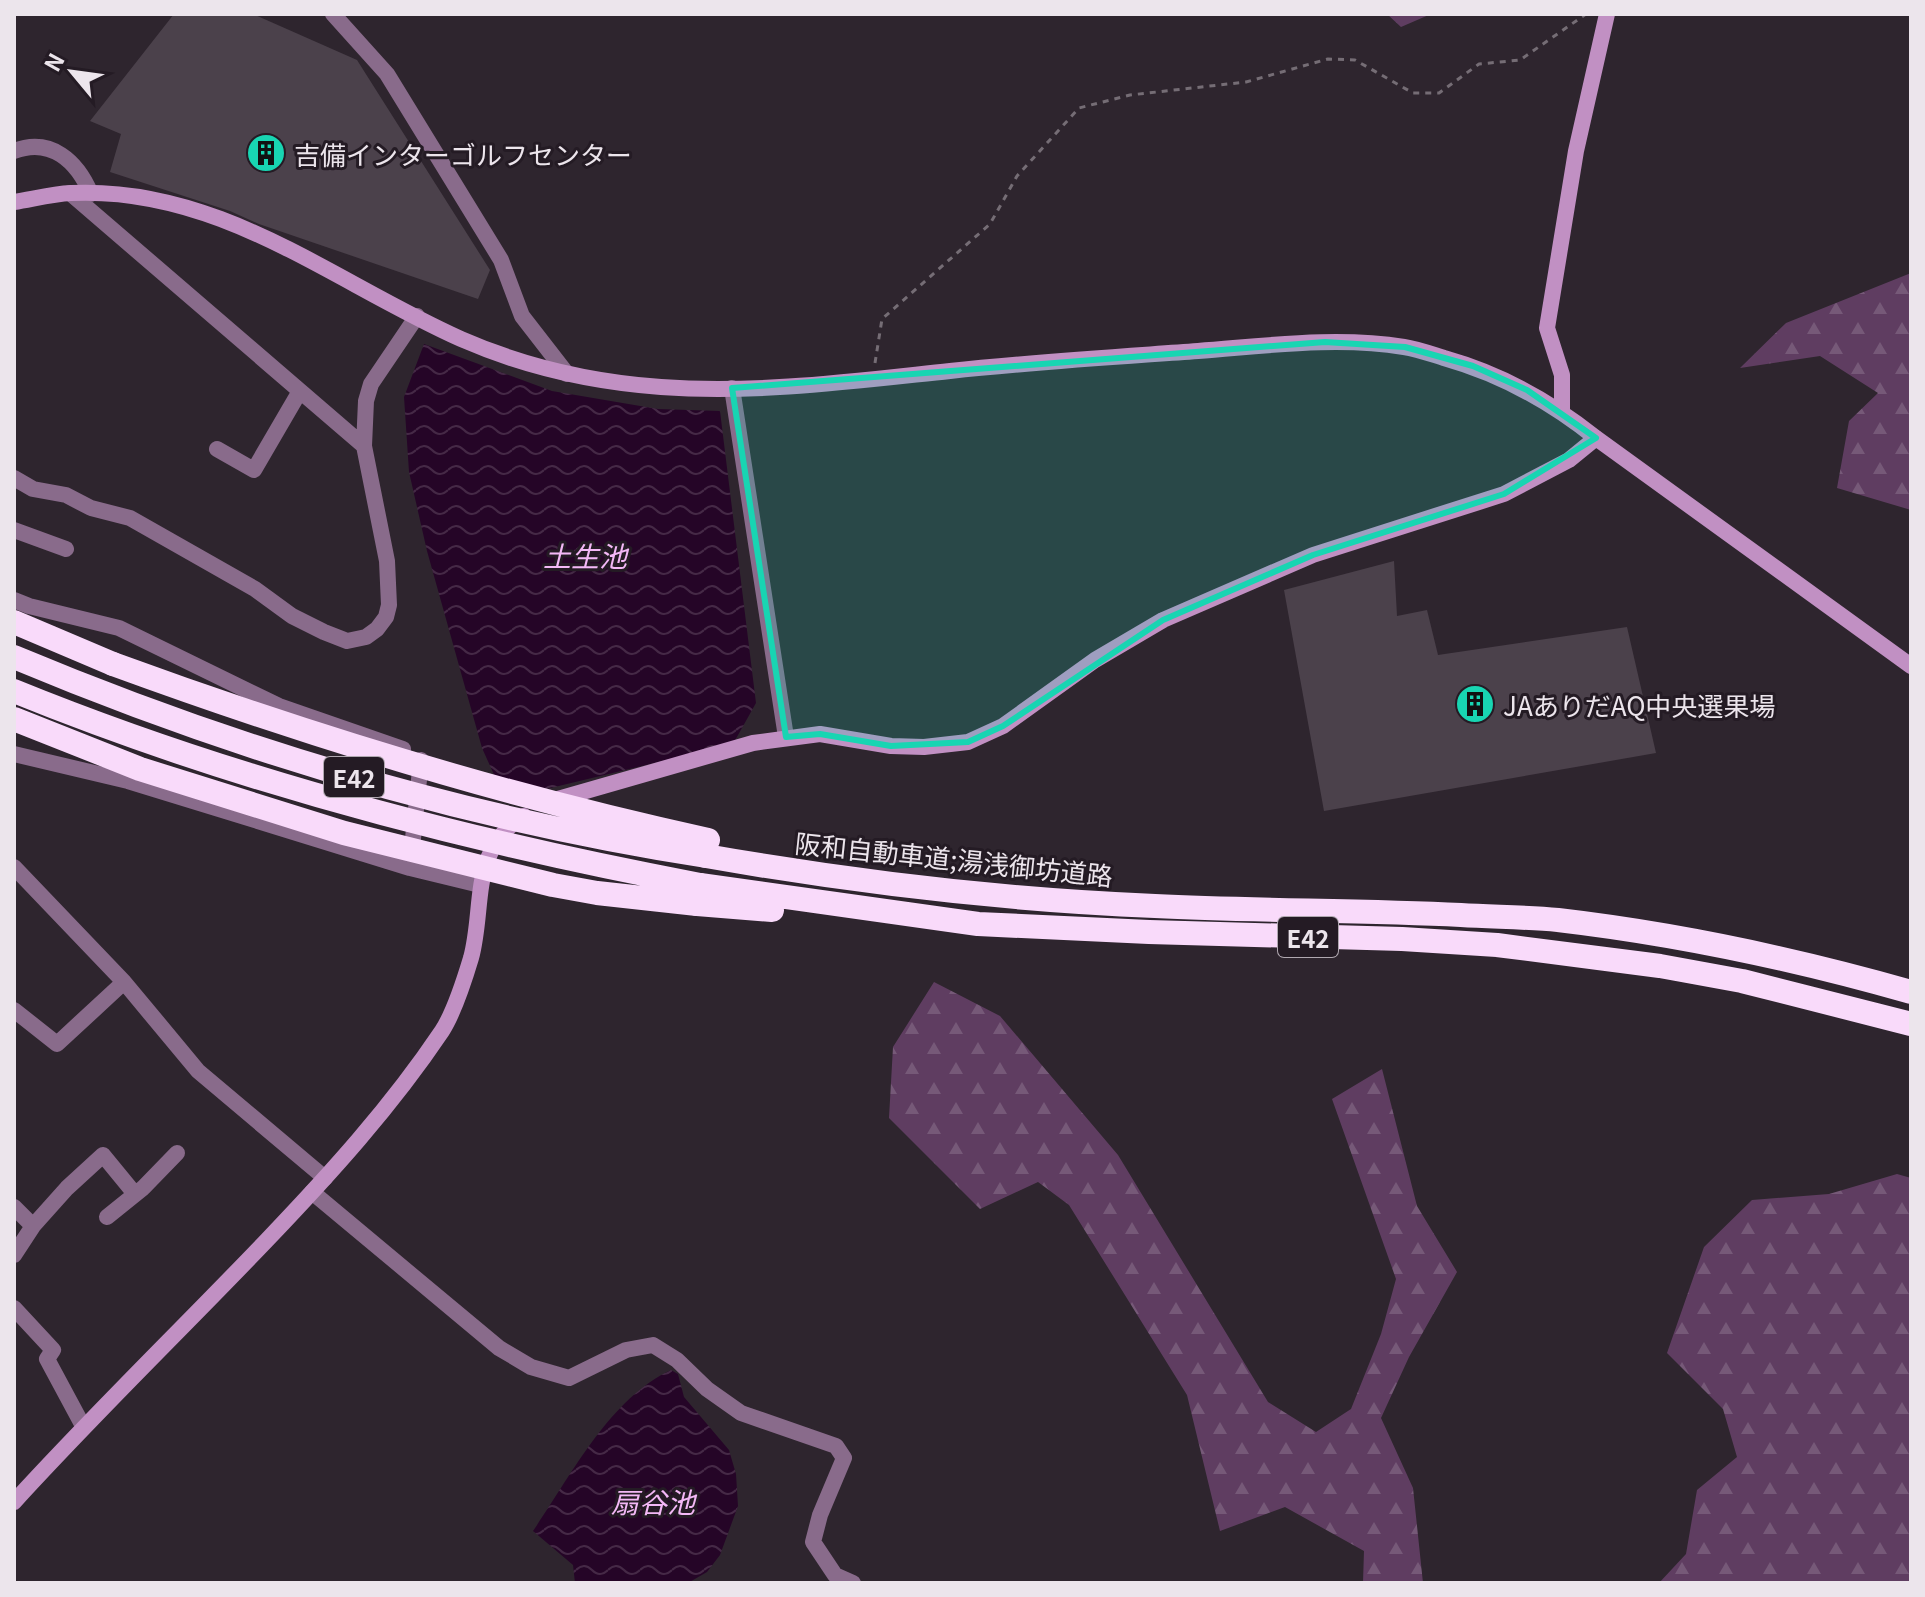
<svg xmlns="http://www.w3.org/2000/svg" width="1925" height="1597" viewBox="0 0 1925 1597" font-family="Georgia,'Noto Sans JP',serif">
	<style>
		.forest { fill: url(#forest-firs) }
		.water { fill: url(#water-waves) }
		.building { fill: #4b414b }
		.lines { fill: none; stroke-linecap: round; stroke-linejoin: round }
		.path { stroke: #756d75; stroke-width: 3; stroke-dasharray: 6 6; stroke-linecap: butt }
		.street { stroke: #896b8b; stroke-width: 16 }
		.secondary { stroke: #c190c3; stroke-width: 16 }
		.highway { stroke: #f9dafa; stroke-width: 24 }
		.highway-bridge { stroke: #f9dafa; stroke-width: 24 }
		.marked { fill: #18d5b2; fill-opacity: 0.2; stroke: #18d5b2; stroke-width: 6; stroke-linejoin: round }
		.labels { text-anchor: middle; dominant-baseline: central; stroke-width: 6; stroke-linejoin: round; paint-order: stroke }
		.shield { fill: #241b24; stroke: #b0a8b0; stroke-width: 2 }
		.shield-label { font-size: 24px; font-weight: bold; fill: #ece5ec }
		.poi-label { font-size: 26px; fill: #ece5ec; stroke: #241b24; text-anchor: start }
		.street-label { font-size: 26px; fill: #ece5ec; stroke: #241b24 }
		.water-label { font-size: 28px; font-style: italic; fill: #f3b8f6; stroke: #241b24 }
	</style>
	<defs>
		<pattern id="forest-firs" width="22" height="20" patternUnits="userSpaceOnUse" patternTransform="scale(2)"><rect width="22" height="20" fill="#5f3d61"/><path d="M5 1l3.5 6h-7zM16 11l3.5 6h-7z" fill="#765978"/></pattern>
		<pattern id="water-waves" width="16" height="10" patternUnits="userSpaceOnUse" patternTransform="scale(2)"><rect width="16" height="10" fill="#250527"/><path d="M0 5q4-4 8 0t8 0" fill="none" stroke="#452946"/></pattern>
	</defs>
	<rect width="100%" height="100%" fill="#2e252e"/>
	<path class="forest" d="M 1387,14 L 1431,14 L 1401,27 Z
		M 1911,273 L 1911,510 L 1837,488 L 1849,421 L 1878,393 L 1820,356 L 1740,368 L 1786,323 Z
		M 934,982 L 1000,1016 L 1118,1155 L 1268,1402 L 1316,1432 L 1351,1409 L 1381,1334 L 1396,1279 L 1332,1099 L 1382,1069 L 1417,1206 L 1457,1272 L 1409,1357 L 1381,1418 L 1413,1488 L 1423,1583 L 1363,1583 L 1364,1551 L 1285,1507 L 1220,1531 L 1187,1395 L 1069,1205 L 1038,1182 L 980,1209 L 889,1118 L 893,1047 Z
		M 1897,1174 L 1911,1178 L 1911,1583 L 1659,1583 L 1686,1554 L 1697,1490 L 1737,1457 L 1723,1409 L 1667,1353 L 1704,1247 L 1752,1200 L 1829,1194 Z"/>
	<path class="water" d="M 424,344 L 552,391 L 658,409 L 720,411 L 756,703 L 733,744 L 505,799 L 482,748 L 427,551 L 409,472 L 404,397 Z
		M 671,1370 L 678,1374 L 684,1397 L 729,1450 L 736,1474 L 738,1506 L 720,1555 L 707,1572 L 688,1583 L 575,1583 L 573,1565 L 533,1531 C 571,1476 609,1399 671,1370 Z"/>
	<path class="building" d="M 174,14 L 253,14 L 357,60 L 490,270 L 478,299 L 259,224 L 230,211 L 110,172 L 121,134 L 90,121 Z
		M 1394,561 L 1397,616 L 1427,610 L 1438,655 L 1627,627 L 1656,753 L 1324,811 L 1284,590 Z"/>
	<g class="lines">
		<path class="path" d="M 875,363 L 882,319 L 990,224 L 1017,176 L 1079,108 L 1130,95 L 1246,82 L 1328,59 L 1355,60 L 1413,93 L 1439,93 L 1479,64 L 1520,60 L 1586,14"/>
		<path class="street" d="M 333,14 L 387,74 L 501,260 L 522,316 L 567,374
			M 14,151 C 51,137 77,161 91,194
			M 70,193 L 364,446
			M 732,388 L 786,737
			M 217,449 L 254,470 L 300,391
			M 14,478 L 33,489 L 66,495 L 91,508 L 130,518 L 255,589 L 292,616 L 324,632 L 347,641 L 366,637 L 377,629 L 386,617 L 389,605 L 387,561 L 364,446 L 366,401 L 371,384 L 417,316
			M 14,530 L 66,549
			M 14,600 L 29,606 L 119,628 L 279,706 L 403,749
			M 14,754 L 128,781 L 410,868 L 480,885
			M 14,867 L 124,982 L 198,1071 L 325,1178
			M 410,868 L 421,760
			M 14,1010 L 57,1044 L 124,982
			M 312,1192 L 499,1348 L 531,1367 L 569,1378 L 626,1350 L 653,1345 L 677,1360 L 707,1389 L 741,1413 L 836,1446 L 844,1458 L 820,1515 L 813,1542 L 835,1575 L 853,1583
			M 14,1207 L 33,1226
			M 107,1217 L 143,1188 L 177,1153
			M 14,1255 L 33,1226 L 67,1188 L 103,1155 L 135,1194
			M 14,1308 L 53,1350 L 47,1359 L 83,1426"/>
		<path class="secondary" d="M 14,202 C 33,199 52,194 71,193 C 220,186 333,282 461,339 C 525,367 592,382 661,387 C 757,394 855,381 950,371 C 1033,362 1115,357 1198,351 C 1266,346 1336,336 1404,347 C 1417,349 1431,354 1444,358 C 1501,374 1550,401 1596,438 L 1911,666
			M 1562,411 L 1562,375 L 1547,328 L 1576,151 L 1607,14
			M 551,801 L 753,743 L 820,734 L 891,746 L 924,747 L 968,742 L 1003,726 L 1095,660 L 1163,620 L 1313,555 L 1504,494 L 1569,460 L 1596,438
			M 14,1502 C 96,1412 183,1328 267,1240 C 330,1174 391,1107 442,1031 C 453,1014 465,978 471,958 C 485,907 469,849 524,816"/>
		<path class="highway" d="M 14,622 L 113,664
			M 706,856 C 854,882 1005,900 1155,906 C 1257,911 1359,910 1461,915 C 1493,917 1526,917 1558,920 C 1678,934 1795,959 1911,992
			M 700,885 L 978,924 L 1149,932 L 1402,939 L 1497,945 L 1660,966 L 1742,981 L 1911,1024
			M 697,904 L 772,910"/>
		<path class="highway-bridge" d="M 14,657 C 236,750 468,819 706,856
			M 113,664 C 307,735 506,796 708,840
			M 14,691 C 235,781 466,841 700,885
			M 14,719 L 140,769 L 344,833 L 553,885 L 597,893 L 697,904"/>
	</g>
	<path class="marked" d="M 1325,342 L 1405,347 L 1473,366 L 1527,390 L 1596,438 L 1504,494 L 1313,555 L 1163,620 L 1003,726 L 968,742 L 891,746 L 820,734 L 786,737 L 732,388 Z"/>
	<defs>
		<symbol id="building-disc" viewBox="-11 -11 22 22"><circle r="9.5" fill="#18d5b2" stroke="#241b24"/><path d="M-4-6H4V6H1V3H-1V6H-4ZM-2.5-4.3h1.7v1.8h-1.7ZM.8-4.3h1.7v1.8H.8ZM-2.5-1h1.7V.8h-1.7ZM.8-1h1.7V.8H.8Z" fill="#111"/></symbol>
	</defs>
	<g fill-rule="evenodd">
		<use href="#building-disc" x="244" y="131" width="44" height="44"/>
		<use href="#building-disc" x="1453" y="682" width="44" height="44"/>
	</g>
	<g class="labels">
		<g class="shield">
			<rect x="324" y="757" width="60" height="40" rx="6"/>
			<rect x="1278" y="917" width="60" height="40" rx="6"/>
		</g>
		<g class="shield-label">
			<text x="354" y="777">E42</text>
			<text x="1308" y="937">E42</text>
		</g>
		<g class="poi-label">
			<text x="294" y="153">吉備インターゴルフセンター</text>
			<text x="1503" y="704">JAありだAQ中央選果場</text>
		</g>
		<g class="street-label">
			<text transform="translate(954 858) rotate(6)">阪和自動車道;湯浅御坊道路</text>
		</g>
		<g class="water-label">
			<text x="585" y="555">土生池</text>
			<text x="653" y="1501">扇谷池</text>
		</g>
	</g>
	<rect width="1925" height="1597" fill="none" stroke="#ece5ec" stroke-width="32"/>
	<g transform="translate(72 72) rotate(299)" stroke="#241b24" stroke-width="6" paint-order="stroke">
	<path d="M0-6L14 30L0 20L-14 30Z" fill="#ece5ec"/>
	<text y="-12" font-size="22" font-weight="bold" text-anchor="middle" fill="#ece5ec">N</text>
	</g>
</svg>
